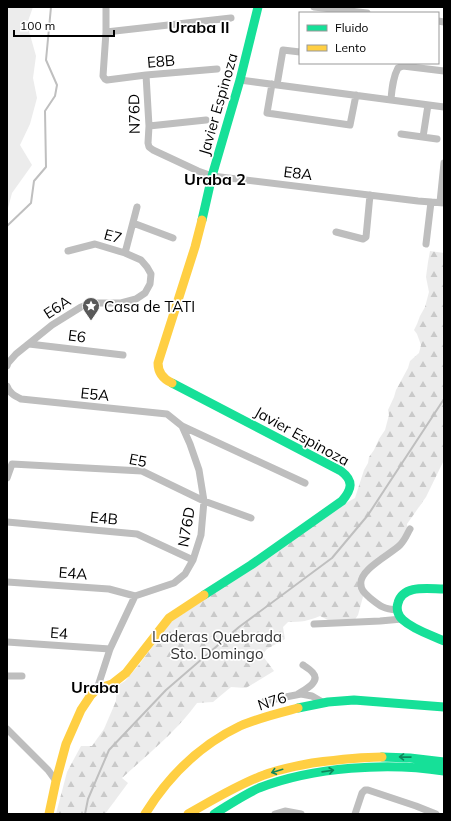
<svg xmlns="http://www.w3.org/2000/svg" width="451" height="821" viewBox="0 0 451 821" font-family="Mulish,sans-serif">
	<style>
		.grass { fill: #ececec }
		.forest { fill: url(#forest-firs) }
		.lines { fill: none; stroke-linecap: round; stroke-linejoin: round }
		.stream { stroke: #bfbfbf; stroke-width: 2 }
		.street { stroke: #bebebe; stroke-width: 7 }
		.fast { stroke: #16e098; stroke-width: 9 }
		.slow { stroke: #ffcf43; stroke-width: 9 }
		.oneway { stroke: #0d865b }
		.labels { text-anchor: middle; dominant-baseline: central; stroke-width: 3.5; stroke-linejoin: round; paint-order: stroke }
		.street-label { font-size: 15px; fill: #000; stroke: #fff }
		.poi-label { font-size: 15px; fill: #000; stroke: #fff; text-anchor: start }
		.park-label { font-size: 15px; fill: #333; stroke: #fff }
		.neighbourhood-label { font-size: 16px; font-weight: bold; fill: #000; stroke: #fff }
	</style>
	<defs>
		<pattern id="forest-firs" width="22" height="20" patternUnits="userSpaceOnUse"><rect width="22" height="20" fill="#ececec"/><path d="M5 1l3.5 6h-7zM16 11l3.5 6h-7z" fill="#c9c9c9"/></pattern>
	</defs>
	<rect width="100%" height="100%" fill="#fff"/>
	<path class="grass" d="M 7,7 L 33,7 L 27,24 L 36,56 L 33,78 L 37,98 L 30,124 L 20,145 L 32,165 L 12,193 L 7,212 Z"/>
	<path class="forest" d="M 430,251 L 444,253 L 444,460 L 426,497 L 407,524 L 409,538 L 384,555 L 360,579 L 364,593 L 358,615 L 354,621 L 332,622 L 320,616 C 308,621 302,622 288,622 L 283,627 L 285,639 L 267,649 L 262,655 L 274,671 L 246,688 L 231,687 L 213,702 L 197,703 C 176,732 148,754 122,778 L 128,783 L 105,814 L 56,814 L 67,772 L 81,746 L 92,746 L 104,729 L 116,701 L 117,686 L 125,681 L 138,666 L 171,622 L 346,503 L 355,498 L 364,470 L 368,463 L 369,457 L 374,450 L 379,439 L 385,430 L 389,415 L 388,410 L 394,397 L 396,390 L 408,368 L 410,361 L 419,353 L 421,345 L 417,334 L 414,330 L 417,324 L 420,316 L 425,307 L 429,292 L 426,277 L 428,262 Z"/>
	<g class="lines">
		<path class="stream" d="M 7,226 L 31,203 L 34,181 L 46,167 L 45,111 L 55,96 L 57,85 L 46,60 L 51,7
			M 85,814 L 88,799 L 109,750 L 166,690 L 239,627 L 332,558 L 368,515 L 444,399"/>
		<path class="street" d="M 106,7 L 106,32 L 103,76 L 105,79 L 107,80 L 146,75 L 217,69
			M 314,7 L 367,13
			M 438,21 L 444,22
			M 106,32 L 231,18
			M 146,75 L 149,126 L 148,143 L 149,147 L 153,150 L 198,171 L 212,176 L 418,201 L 444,203
			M 240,80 L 444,107
			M 272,84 L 267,113 L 350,125 L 356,95
			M 277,85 L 283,50 L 300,52
			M 391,99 C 392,88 393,77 398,68 L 403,66 L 444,71
			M 149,126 L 206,120
			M 401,134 L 437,139
			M 423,137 L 428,105
			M 440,202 L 444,163
			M 133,223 L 173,238
			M 336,232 L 363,239 L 366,237 L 370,195
			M 426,244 L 431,202
			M 125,253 L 137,207
			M 29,344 L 123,355
			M 7,366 L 8,363 L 16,354 L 52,325 L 81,307 L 92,303 L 121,303 L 136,299 L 145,293 L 150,284 L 151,274 L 147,267 L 141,260 L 125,253 L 95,244 L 68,251
			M 7,386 C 9,393 15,396 21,399 L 167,414 L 182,426 L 305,483
			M 7,478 L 12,464 L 142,471 L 204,501 L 251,518
			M 7,522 L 137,534 L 193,560
			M 7,582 L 109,589 L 135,596
			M 397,610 C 383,609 380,606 370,598 C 366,594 361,591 361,585 C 358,570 391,554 400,545 C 405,540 407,534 410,529
			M 314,624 L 380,621 L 402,619
			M 7,642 L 110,649
			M 7,676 L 22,676
			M 97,689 L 110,649 L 135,596 L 174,583 L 185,574 L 193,560 L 201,535 L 204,501 L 199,470 L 190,444 L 182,426
			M 298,694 C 304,690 321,682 313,673 C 311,670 306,667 303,665
			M 265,701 L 301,694 L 312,696 L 324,703
			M 7,729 L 48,770 L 56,781
			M 275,814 L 285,811 L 301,814
			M 355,814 L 362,793 L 365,790 L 368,790 L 416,806 L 436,814"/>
		<path class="fast" d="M 202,220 L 212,176 L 240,80 L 258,7
			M 172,383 L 341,471 C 354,481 352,489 342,501 L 251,565 L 204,595
			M 444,589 C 429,589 403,584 398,603 C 396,609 398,616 403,620 C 414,630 431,635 444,641
			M 298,708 L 328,702 L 354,700 L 444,707
			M 382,757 L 410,758 L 444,762
			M 214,814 C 229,805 243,795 259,788 C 313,767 388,762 444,771"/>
		<path class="slow" d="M 172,383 C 163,379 158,373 158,363 L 195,247 L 202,220
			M 49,814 L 56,781 L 66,744 L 81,710 L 91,695 L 97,689 L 112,684 L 126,673 L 169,618 L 204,595
			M 145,814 C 168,777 200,745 240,726 C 258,718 279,713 298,708
			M 188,814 C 213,800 237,785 264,775 C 279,769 296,766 312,763 C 335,760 358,757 382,757"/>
	</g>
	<defs><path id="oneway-shaft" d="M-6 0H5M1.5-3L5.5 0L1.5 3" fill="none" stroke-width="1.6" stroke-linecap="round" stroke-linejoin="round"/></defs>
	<g class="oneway">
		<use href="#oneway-shaft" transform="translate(405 757) rotate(-179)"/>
		<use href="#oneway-shaft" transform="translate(277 771) rotate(163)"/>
		<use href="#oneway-shaft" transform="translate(328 771) rotate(-8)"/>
	</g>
	<defs>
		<symbol id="sight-pin" viewBox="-11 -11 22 30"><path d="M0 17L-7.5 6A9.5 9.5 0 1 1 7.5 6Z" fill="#595959" stroke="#fff"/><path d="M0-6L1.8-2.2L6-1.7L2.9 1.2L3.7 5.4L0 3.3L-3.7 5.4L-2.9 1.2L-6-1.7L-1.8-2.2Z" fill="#fff"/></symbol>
	</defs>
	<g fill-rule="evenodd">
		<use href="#sight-pin" x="81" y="296" width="20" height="27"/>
	</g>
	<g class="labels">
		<g class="street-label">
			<text transform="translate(161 61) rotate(-5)">E8B</text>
			<text transform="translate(218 104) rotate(-74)">Javier Espinoza</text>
			<text transform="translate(134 114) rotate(-91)">N76D</text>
			<text transform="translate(298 173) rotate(7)">E8A</text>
			<text transform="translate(113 236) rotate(15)">E7</text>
			<text transform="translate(57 307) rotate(-33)">E6A</text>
			<text transform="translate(77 336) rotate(7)">E6</text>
			<text transform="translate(95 394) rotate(6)">E5A</text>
			<text transform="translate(302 436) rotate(29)">Javier Espinoza</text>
			<text transform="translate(138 460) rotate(11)">E5</text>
			<text transform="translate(104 518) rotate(5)">E4B</text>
			<text transform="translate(186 527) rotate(-80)">N76D</text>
			<text transform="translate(73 573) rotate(4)">E4A</text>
			<text transform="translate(59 633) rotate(4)">E4</text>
			<text transform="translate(272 701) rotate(-18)">N76</text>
		</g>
		<g class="poi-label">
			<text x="104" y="306">Casa de TATI</text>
		</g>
		<g class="park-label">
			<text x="217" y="636">Laderas Quebrada<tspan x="217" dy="17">Sto. Domingo</tspan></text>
		</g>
		<g class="neighbourhood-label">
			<text x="199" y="27">Uraba II</text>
			<text x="215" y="179">Uraba 2</text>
			<text x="95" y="687">Uraba</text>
		</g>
	</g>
	<rect width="451" height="821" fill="none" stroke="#000000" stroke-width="16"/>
	<rect x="299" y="12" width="140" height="52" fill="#ffffff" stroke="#999999"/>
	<rect x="307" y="25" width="20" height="6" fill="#16e098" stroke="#999999"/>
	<text x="335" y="32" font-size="12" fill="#000000">Fluido</text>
	<rect x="307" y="45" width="20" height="6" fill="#ffcf43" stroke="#999999"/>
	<text x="335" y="52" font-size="12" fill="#000000">Lento</text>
	<path d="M14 30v6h100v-6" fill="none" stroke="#000000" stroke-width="2"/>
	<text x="20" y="30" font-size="12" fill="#000000" stroke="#ffffff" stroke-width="3" paint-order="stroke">100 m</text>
</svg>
